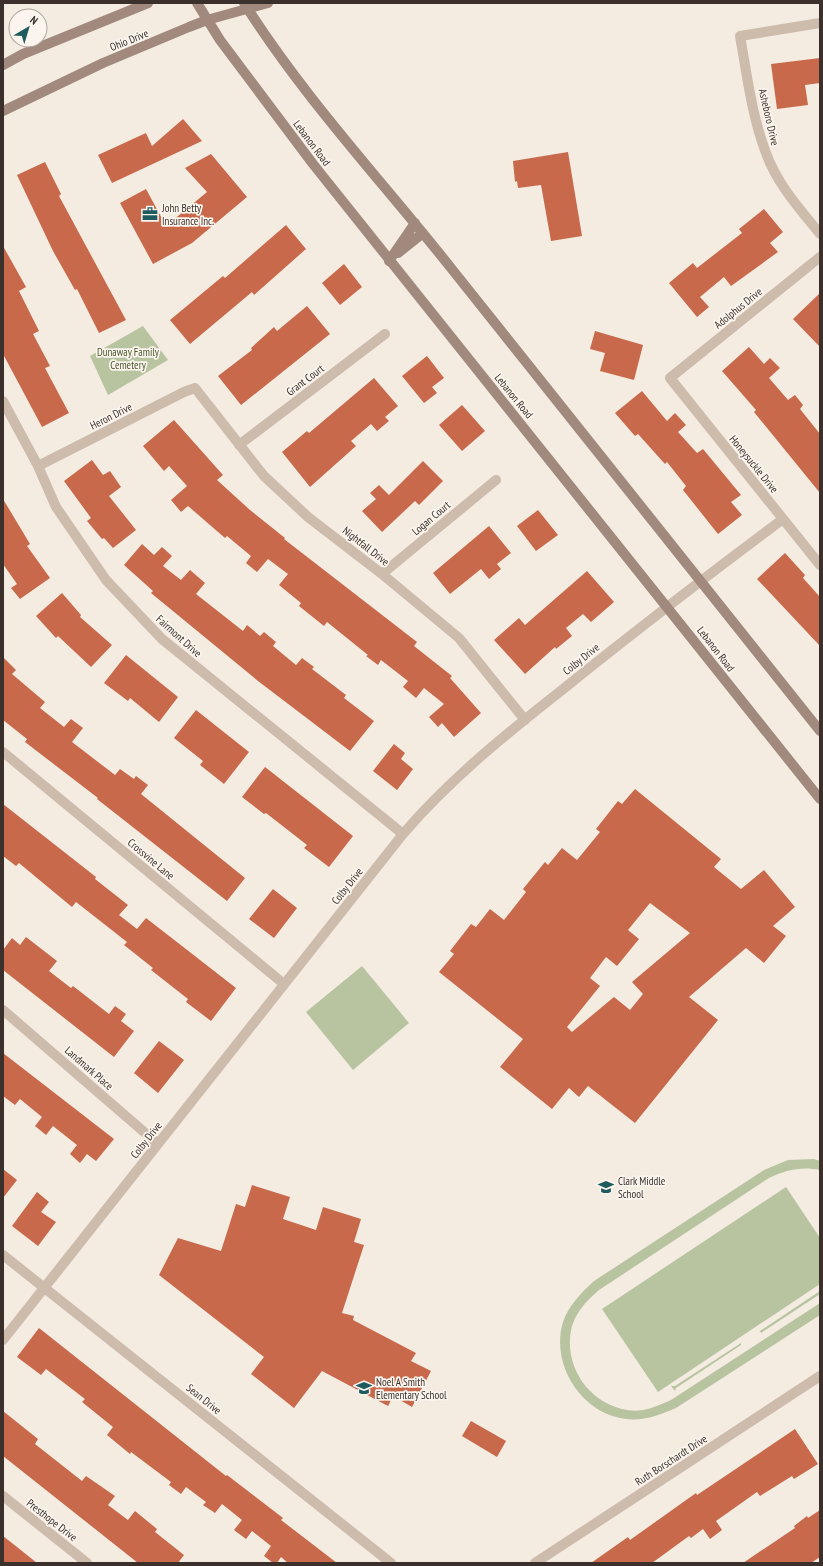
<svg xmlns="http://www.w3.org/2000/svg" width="823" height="1566" viewBox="0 0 823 1566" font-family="'PT Sans Narrow',sans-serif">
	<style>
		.green { fill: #b8c4a0 }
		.building { fill: #c8694b; fill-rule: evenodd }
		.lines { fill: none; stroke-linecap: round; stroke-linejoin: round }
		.street { stroke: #cdbbac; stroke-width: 10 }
		.secondary { stroke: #a18a7d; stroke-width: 10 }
		.labels { text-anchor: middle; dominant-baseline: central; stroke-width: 3.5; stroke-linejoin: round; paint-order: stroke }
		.street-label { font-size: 11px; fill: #3b302b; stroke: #fbf5ee }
		.poi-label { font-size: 11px; fill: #3b302b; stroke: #fbf5ee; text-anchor: start }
		.park-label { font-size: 11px; fill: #4a5a2e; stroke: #fbf5ee }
	</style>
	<rect width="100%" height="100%" fill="#f4ebe1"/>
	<path class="green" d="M 143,326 L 168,360 L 108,395 L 90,356 Z
		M 362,966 L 409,1023 L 353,1070 L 306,1012 Z
		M 814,1159 L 820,1161 L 820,1170 C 801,1166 786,1170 769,1178 L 599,1290 C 588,1300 577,1310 572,1326 C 562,1364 588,1404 627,1410 C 643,1413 657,1406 671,1400 L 820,1303 L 820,1315 L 676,1408 C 660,1415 644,1421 626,1419 C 582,1414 550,1365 563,1322 C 569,1305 581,1293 594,1281 L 764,1170 L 788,1160 Z
		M 786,1187 L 820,1238 L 820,1284 L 658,1392 L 602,1309 Z
		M 820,1291 L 820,1294 L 761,1333 L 760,1331 Z
		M 741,1343 L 741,1345 L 676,1388 L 675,1391 L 671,1386 L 675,1386 Z"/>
	<path class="building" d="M 820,58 L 820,83 L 805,85 L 808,105 L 777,109 L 771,64 Z
		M 183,119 L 202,141 L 112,183 L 98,155 L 146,133 L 152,146 Z
		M 568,152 L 582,236 L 551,241 L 541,185 L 518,188 L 517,181 L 515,182 L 513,161 Z
		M 211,154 L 247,197 L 192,243 L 153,264 L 120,203 L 146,189 L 166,226 L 207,192 L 185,168 Z
		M 45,162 L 61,194 L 59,196 L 126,320 L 99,333 L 77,289 L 75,290 L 53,251 L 17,175 Z
		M 764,209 L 783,232 L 770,243 L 778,252 L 731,286 L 724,277 L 700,297 L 709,307 L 697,317 L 669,283 L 693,263 L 697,268 L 742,233 L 739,229 Z
		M 286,225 L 306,249 L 254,295 L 252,292 L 190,344 L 170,320 L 223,276 L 225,278 Z
		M 3,246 L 26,287 L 19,291 L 39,331 L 33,334 L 50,366 L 45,368 L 69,413 L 42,427 L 3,354 Z
		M 344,264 L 362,287 L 340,305 L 322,283 Z
		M 820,293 L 820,347 L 793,319 Z
		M 307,306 L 330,334 L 241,405 L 218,376 L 252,350 L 251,348 L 274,327 L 277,331 Z
		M 595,331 L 643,345 L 634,380 L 600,371 L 605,353 L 590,349 Z
		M 749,347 L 764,364 L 770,358 L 780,368 L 769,378 L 788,400 L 795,395 L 803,405 L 800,409 L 820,434 L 820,493 L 754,412 L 756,410 L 722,371 Z
		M 427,356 L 444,378 L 432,387 L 437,393 L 424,403 L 402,376 Z
		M 374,378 L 398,406 L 385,417 L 389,421 L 377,431 L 371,424 L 351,441 L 356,446 L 310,487 L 282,452 L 307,431 L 309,433 Z
		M 642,391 L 667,421 L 675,413 L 686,425 L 678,432 L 697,453 L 703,449 L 741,495 L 731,502 L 742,515 L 718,534 L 683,490 L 686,486 L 667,462 L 665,464 L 638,434 L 635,436 L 615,413 Z
		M 462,405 L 485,431 L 462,451 L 439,425 Z
		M 174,420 L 223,475 L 217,480 L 250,510 L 285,538 L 284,539 L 417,642 L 414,646 L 452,676 L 450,678 L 481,713 L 454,737 L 442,723 L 438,727 L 429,717 L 444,704 L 424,688 L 416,698 L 403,687 L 408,681 L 381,660 L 378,665 L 366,656 L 368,655 L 327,622 L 324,626 L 299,606 L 301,603 L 279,585 L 288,574 L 268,559 L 257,572 L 246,563 L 251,556 L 227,536 L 225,538 L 188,506 L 181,512 L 171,500 L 187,486 L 169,466 L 164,471 L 143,446 Z
		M 92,460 L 103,475 L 110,471 L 121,487 L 109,496 L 136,530 L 113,548 L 104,538 L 102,539 L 87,521 L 91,518 L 64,481 Z
		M 423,461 L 443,481 L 419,505 L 415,501 L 382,532 L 362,511 L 376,499 L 370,493 L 379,485 L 389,495 Z
		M 3,499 L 30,544 L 27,546 L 50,578 L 20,599 L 11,588 L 17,584 L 3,564 Z
		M 538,510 L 558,535 L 536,551 L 517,526 Z
		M 489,526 L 511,553 L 497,564 L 501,569 L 489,579 L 481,569 L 450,594 L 433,573 Z
		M 142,544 L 154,555 L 162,547 L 172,556 L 163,566 L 181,580 L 190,570 L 205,583 L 196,594 L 243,631 L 247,625 L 260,636 L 264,632 L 276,642 L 273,646 L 296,665 L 302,658 L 314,667 L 312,669 L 346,695 L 344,698 L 374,721 L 350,751 L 258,681 L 151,593 L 153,591 L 124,565 Z
		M 785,553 L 805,575 L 803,578 L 820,597 L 820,646 L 757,579 Z
		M 587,571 L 614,602 L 591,622 L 583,614 L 566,628 L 572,636 L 556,649 L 555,647 L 525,674 L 494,640 L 519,618 L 525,625 Z
		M 62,593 L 81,615 L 80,617 L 112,645 L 91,667 L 58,636 L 56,638 L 36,616 Z
		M 126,655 L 178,697 L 159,722 L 130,698 L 128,701 L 104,683 Z
		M 3,657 L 16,670 L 12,674 L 45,702 L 40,708 L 64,727 L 71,719 L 83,728 L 72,742 L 115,775 L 120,769 L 134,779 L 136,776 L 148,785 L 141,794 L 245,878 L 227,901 L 97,799 L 98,798 L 25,742 L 27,739 L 3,720 Z
		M 196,710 L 249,752 L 224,784 L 200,765 L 203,761 L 174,738 Z
		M 394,744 L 405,753 L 401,759 L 413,769 L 397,790 L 373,771 Z
		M 265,767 L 353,836 L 329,867 L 304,848 L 307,845 L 266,813 L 264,814 L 242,797 Z
		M 635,789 L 721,859 L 714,867 L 741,889 L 764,870 L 795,907 L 773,926 L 786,936 L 764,963 L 746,948 L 689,997 L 718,1020 L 635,1123 L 588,1086 L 579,1097 L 569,1088 L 552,1109 L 500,1067 L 523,1039 L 439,972 L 454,954 L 450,951 L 471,924 L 476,927 L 490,909 L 504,920 L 526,892 L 523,889 L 545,862 L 548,865 L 562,848 L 577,860 L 600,832 L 596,829 L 618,801 L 622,804 ZM 650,903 L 690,933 L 632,982 L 643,994 L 630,1010 L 614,997 L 572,1032 L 567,1027 L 600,986 L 590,978 L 606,957 L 617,966 L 639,939 L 628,930 Z
		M 3,804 L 96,877 L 95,879 L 128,905 L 119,915 L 137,929 L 146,918 L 236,988 L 211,1021 L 186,1002 L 188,999 L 151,970 L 153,968 L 124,945 L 127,942 L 76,902 L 72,907 L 19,863 L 16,866 L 3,856 Z
		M 273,889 L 297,908 L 274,938 L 249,919 Z
		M 26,937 L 57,961 L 49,971 L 71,988 L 73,986 L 109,1014 L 115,1006 L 126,1014 L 121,1021 L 134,1031 L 114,1057 L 3,970 L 3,950 L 12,938 L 20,945 Z
		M 159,1041 L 184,1060 L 158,1093 L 134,1073 Z
		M 3,1053 L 114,1139 L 96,1161 L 87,1154 L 80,1163 L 70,1154 L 77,1145 L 53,1126 L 46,1135 L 35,1126 L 42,1117 L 20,1099 L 15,1105 L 3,1096 Z
		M 3,1169 L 17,1180 L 3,1198 Z
		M 252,1185 L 290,1197 L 283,1219 L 316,1230 L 323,1207 L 361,1219 L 354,1242 L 364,1245 L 342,1313 L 354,1316 L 353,1320 L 416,1353 L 411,1361 L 431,1371 L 412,1407 L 393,1396 L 388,1406 L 322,1371 L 294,1408 L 251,1374 L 264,1357 L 159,1275 L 178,1238 L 221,1251 L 236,1204 L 245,1207 Z
		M 37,1192 L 49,1202 L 41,1212 L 56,1222 L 38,1246 L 12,1226 Z
		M 39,1328 L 226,1476 L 227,1475 L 283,1518 L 281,1520 L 337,1563 L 288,1563 L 281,1557 L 277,1563 L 273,1563 L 264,1556 L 271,1546 L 252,1531 L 246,1539 L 234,1530 L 242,1520 L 222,1504 L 215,1513 L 203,1505 L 206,1502 L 186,1487 L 181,1494 L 169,1485 L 171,1482 L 131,1452 L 130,1454 L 107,1435 L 113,1427 L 82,1402 L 85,1399 L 46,1369 L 41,1375 L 17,1357 Z
		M 3,1411 L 38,1439 L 35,1444 L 82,1481 L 86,1476 L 115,1496 L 108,1505 L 128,1520 L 135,1511 L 157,1529 L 155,1532 L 184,1555 L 178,1563 L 138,1563 L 3,1456 Z
		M 471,1421 L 506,1441 L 497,1457 L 462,1436 Z
		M 795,1429 L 818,1464 L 794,1479 L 792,1476 L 760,1496 L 757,1492 L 716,1521 L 722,1530 L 710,1539 L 703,1529 L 691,1538 L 689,1536 L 652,1563 L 591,1563 L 628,1537 L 630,1540 L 696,1493 L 697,1495 Z
		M 820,1510 L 820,1557 L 811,1563 L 743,1563 L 795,1528 L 794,1526 L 807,1516 L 808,1518 Z
		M 3,1536 L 17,1547 L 37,1563 L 3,1563 Z"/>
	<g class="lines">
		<path class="street" d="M 820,23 L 740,36 C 747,75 752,117 766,153 C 777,184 800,209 820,234
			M 820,257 L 670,378 L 820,565
			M 3,401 L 38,466 L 56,507 L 106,580 L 162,639 L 403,834
			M 239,445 L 385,334
			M 38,466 L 184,392 L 195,388 L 264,476 L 308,517 L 382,574 L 459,638 L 525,720
			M 382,574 L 496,480
			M 3,752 L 284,984
			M 3,1010 L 158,1144
			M 3,1255 L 391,1563
			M 3,1340 L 403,834 C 449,780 506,734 562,690 C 635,631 708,575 783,519
			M 3,1496 L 87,1563
			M 535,1563 L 820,1376"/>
		<path class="secondary" d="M 197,3 L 220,40 L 313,164 L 820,799
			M 244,3 C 304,98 381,180 451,268 C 574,422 697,576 820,731
			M 3,65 L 23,54 L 148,3
			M 3,111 L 103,63 L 189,27 L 207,20 L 268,3
			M 398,253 L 423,233
			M 389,261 L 415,223"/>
	</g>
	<defs>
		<symbol id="office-bare" viewBox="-9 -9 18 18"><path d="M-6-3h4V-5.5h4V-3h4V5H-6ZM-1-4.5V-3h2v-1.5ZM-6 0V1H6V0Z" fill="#1f5a5e" stroke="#fbf5ee" stroke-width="2.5" paint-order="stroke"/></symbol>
		<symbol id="school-bare" viewBox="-9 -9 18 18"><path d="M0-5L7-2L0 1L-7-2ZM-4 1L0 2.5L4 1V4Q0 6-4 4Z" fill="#1f5a5e" stroke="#fbf5ee" stroke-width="2.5" paint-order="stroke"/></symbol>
	</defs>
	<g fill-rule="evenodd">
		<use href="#office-bare" x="139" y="203" width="22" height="22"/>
		<use href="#school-bare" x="595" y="1176" width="22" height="22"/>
		<use href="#school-bare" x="353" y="1377" width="22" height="22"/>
	</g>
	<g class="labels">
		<g class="street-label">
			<text transform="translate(129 40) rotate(-22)">Ohio Drive</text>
			<text transform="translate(769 117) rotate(77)">Asheboro Drive</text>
			<text transform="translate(312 143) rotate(53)">Lebanon Road</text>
			<text transform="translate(738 308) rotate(-39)">Adolphus Drive</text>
			<text transform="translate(305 380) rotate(-37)">Grant Court</text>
			<text transform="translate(514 396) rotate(51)">Lebanon Road</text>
			<text transform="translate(111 416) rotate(-27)">Heron Drive</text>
			<text transform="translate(754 464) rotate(51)">Honeysuckle Drive</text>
			<text transform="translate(431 518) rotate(-40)">Logan Court</text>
			<text transform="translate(366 546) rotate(38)">Nightfall Drive</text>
			<text transform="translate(179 636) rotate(42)">Fairmont Drive</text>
			<text transform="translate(716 649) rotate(52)">Lebanon Road</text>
			<text transform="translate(581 659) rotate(-39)">Colby Drive</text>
			<text transform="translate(151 859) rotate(40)">Crossvine Lane</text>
			<text transform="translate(347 886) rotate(-52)">Colby Drive</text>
			<text transform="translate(89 1068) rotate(41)">Landmark Place</text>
			<text transform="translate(146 1140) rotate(-52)">Colby Drive</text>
			<text transform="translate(204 1399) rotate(39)">Sean Drive</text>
			<text transform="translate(671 1460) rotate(-33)">Ruth Borschardt Drive</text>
			<text transform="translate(52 1520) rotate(38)">Presthope Drive</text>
		</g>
		<g class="poi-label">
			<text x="162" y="208">John Betty<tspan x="162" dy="13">Insurance Inc.</tspan></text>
			<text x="618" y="1181">Clark Middle<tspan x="618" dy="13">School</tspan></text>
			<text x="376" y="1382">Noel A Smith<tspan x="376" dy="13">Elementary School</tspan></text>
		</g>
		<g class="park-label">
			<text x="128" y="352">Dunaway Family<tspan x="128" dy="13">Cemetery</tspan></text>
		</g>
	</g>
	<rect width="823" height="1566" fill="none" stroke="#3b302b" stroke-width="8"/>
	<g transform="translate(28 28) rotate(38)"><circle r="19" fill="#fbf5ee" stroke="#aea6a0"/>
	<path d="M0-3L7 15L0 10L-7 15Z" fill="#1f5a5e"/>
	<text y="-6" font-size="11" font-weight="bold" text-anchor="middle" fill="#3b302b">N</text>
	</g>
</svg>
